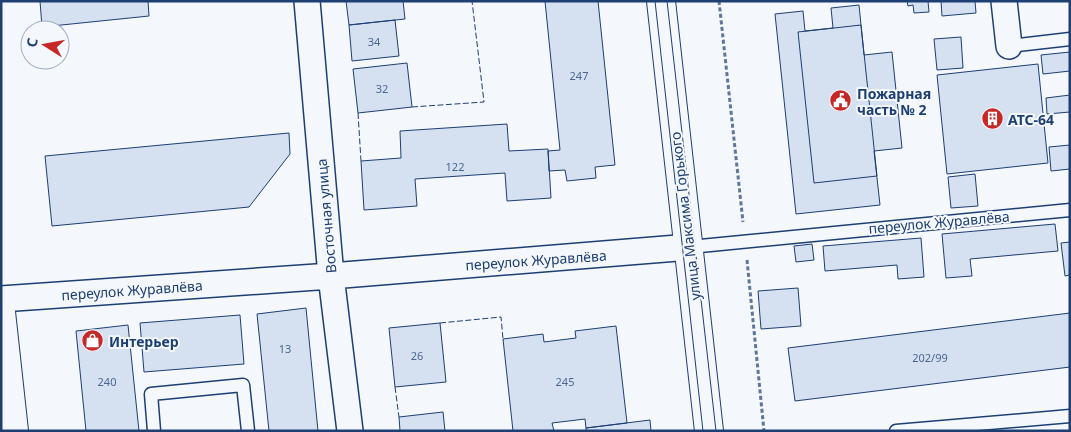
<svg xmlns="http://www.w3.org/2000/svg" width="1071" height="432" viewBox="0 0 1071 432" font-family="'Noto Sans',sans-serif">
	<style>
		.building { fill: #d5e0f0; stroke: #1d3f73 }
		.lines { fill: none; stroke-linecap: round; stroke-linejoin: round }
		.service-casing { stroke: #1d3f73; stroke-width: 15 }
		.minor-casing { stroke: #1d3f73; stroke-width: 28 }
		.secondary-casing { stroke: #1d3f73; stroke-width: 30 }
		.primary-casing { stroke: #1d3f73; stroke-width: 30 }
		.path { stroke: #5e769c; stroke-width: 3; stroke-dasharray: 4 2.5; stroke-linecap: butt }
		.service { stroke: #f4f7fb; stroke-width: 12 }
		.minor { stroke: #f4f7fb; stroke-width: 25 }
		.secondary { stroke: #f4f7fb; stroke-width: 28 }
		.primary { stroke: #f4f7fb; stroke-width: 28 }
		.tram { stroke: #1d3f73; stroke-width: 1 }
		.fence { stroke: #1d3f73; stroke-width: 1; stroke-dasharray: 6 2.5; stroke-linecap: butt }
		.labels { text-anchor: middle; dominant-baseline: central; stroke-width: 4; stroke-linejoin: round; paint-order: stroke }
		.number-label { font-size: 11px; fill: #4b6792 }
		.poi-label { font-size: 14px; font-weight: bold; fill: #1d3f73; stroke: #f4f7fb; text-anchor: start }
		.street-label { font-size: 14px; fill: #1d3f73; stroke: #f4f7fb }
	</style>
	<rect width="100%" height="100%" fill="#f4f7fb"/>
	<path class="building" d="M 40,1 L 148,1 L 149,16 L 42,27 Z
		M 346,1 L 403,1 L 405,19 L 349,25 Z
		M 545,1 L 598,1 L 615,165 L 595,167 L 596,178 L 567,181 L 565,170 L 549,171 L 548,151 L 560,150 Z
		M 907,1 L 928,1 L 929,12 L 914,13 L 913,5 L 908,6 Z
		M 941,1 L 975,1 L 976,13 L 942,16 Z
		M 859,5 L 864,55 L 892,52 L 902,148 L 874,151 L 880,205 L 796,214 L 775,14 L 803,11 L 805,31 L 833,28 L 831,8 Z
		M 395,20 L 399,56 L 352,61 L 349,25 Z
		M 861,25 L 877,176 L 814,183 L 798,32 Z
		M 961,37 L 963,68 L 937,70 L 934,39 Z
		M 1070,52 L 1070,71 L 1043,74 L 1041,55 Z
		M 407,63 L 412,107 L 358,113 L 353,69 Z
		M 1038,64 L 1048,163 L 947,174 L 937,75 Z
		M 1070,95 L 1070,112 L 1047,114 L 1046,98 Z
		M 507,124 L 509,151 L 548,149 L 551,198 L 507,201 L 505,173 L 415,179 L 417,206 L 364,210 L 361,161 L 401,158 L 400,131 Z
		M 289,133 L 290,154 L 249,207 L 52,226 L 45,156 Z
		M 1070,145 L 1070,169 L 1051,171 L 1049,147 Z
		M 975,174 L 978,206 L 951,208 L 948,177 Z
		M 1055,224 L 1058,251 L 970,259 L 972,276 L 946,278 L 942,234 Z
		M 921,238 L 924,277 L 898,279 L 897,265 L 825,271 L 823,246 Z
		M 1070,242 L 1070,275 L 1065,276 L 1061,243 Z
		M 812,244 L 814,260 L 796,262 L 794,246 Z
		M 798,288 L 801,326 L 761,329 L 758,291 Z
		M 306,308 L 318,431 L 269,431 L 257,314 Z
		M 1070,313 L 1070,367 L 795,401 L 788,348 Z
		M 240,315 L 244,364 L 144,372 L 140,323 Z
		M 440,323 L 446,382 L 395,387 L 389,328 Z
		M 128,325 L 139,431 L 86,431 L 76,331 Z
		M 616,326 L 627,423 L 586,428 L 585,419 L 552,423 L 554,431 L 513,431 L 503,339 L 543,334 L 544,342 L 576,338 L 575,331 Z
		M 443,412 L 445,431 L 400,431 L 399,417 Z
		M 650,420 L 651,431 L 586,431 L 586,428 Z"/>
	<g class="lines">
		<defs>
			<path id="service" d="M 1009,46 L 1070,39
				M 690,247 L 1070,210
				M 154,431 L 151,394 L 243,385 L 248,431
				M 896,431 L 1070,416"/>
			<path id="minor" d="M 307,1 L 331,276 L 350,431
				M 1004,1 L 1009,46
				M 1,299 L 331,276 L 690,247"/>
			<path id="secondary" d="M 661,1 L 709,431"/>
			<path id="primary" d="M 1,312 L 14,431"/>
		</defs>
		<use href="#service" class="service-casing"/>
		<use href="#minor" class="minor-casing"/>
		<use href="#secondary" class="secondary-casing"/>
		<use href="#primary" class="primary-casing"/>
		<path class="path" d="M 719,1 L 743,222
			M 747,260 L 764,431"/>
		<use href="#service" class="service"/>
		<use href="#minor" class="minor"/>
		<use href="#secondary" class="secondary"/>
		<use href="#primary" class="primary"/>
		<path class="tram" d="M 655,1 L 703,431
			M 667,1 L 716,431"/>
		<path class="fence" d="M 412,107 L 484,102 L 472,1
			M 358,113 L 361,161
			M 440,323 L 501,317 L 503,339
			M 395,387 L 399,417"/>
	</g>
	<defs>
		<symbol id="civic-disc" viewBox="-11 -11 22 22"><circle r="9.5" fill="#c62828" stroke="#f4f7fb"/><path d="M-.6-6.5H3V-4.5H.6V-3L4-1V1h2V6H-6V1h2V-1L-.6-3ZM-1.2 2.5V6h2.4V2.5Z" fill="#fff"/></symbol>
		<symbol id="building-disc" viewBox="-11 -11 22 22"><circle r="9.5" fill="#c62828" stroke="#f4f7fb"/><path d="M-4-6H4V6H1V3H-1V6H-4ZM-2.5-4.3h1.7v1.8h-1.7ZM.8-4.3h1.7v1.8H.8ZM-2.5-1h1.7V.8h-1.7ZM.8-1h1.7V.8H.8Z" fill="#fff"/></symbol>
		<symbol id="shop-disc" viewBox="-11 -11 22 22"><circle r="9.5" fill="#c62828" stroke="#f4f7fb"/><path d="M-5-2.5h2.3a2.7 3.5 0 0 1 5.4 0H5L5.5 6h-11ZM-1.5-2.5h3a1.5 2.3 0 0 0-3 0Z" fill="#fff"/></symbol>
	</defs>
	<g fill-rule="evenodd">
		<use href="#civic-disc" x="828" y="88" width="25" height="25"/>
		<use href="#building-disc" x="980" y="106" width="25" height="25"/>
		<use href="#shop-disc" x="80" y="328" width="25" height="25"/>
	</g>
	<g class="labels">
		<g class="number-label">
			<text x="374" y="41">34</text>
			<text x="579" y="75">247</text>
			<text x="382" y="88">32</text>
			<text x="455" y="166">122</text>
			<text x="285" y="348">13</text>
			<text x="417" y="355">26</text>
			<text x="930" y="357">202/99</text>
			<text x="107" y="381">240</text>
			<text x="565" y="381">245</text>
		</g>
		<g class="poi-label">
			<text x="857" y="93">Пожарная<tspan x="857" dy="16">часть № 2</tspan></text>
			<text x="1008" y="119">АТС-64</text>
			<text x="109" y="341">Интерьер</text>
		</g>
		<g class="street-label">
			<text transform="translate(326 216) rotate(-95)">Восточная улица</text>
			<text transform="translate(685 216) rotate(-97)">улица Максима Горького</text>
			<text transform="translate(939 222) rotate(-5)">переулок Журавлёва</text>
			<text transform="translate(536 260) rotate(-4)">переулок Журавлёва</text>
			<text transform="translate(132 290) rotate(-4)">переулок Журавлёва</text>
		</g>
	</g>
	<rect width="1071" height="432" fill="none" stroke="#1d3f73" stroke-width="5"/>
	<g transform="translate(45 45) rotate(281)"><circle r="24" fill="#f4f7fb" stroke="#9eadc5"/>
	<path d="M0-4L9 19L0 12L-9 19Z" fill="#c62828"/>
	<text y="-8" font-size="14" font-weight="bold" text-anchor="middle" fill="#1d3f73">С</text>
	</g>
</svg>
